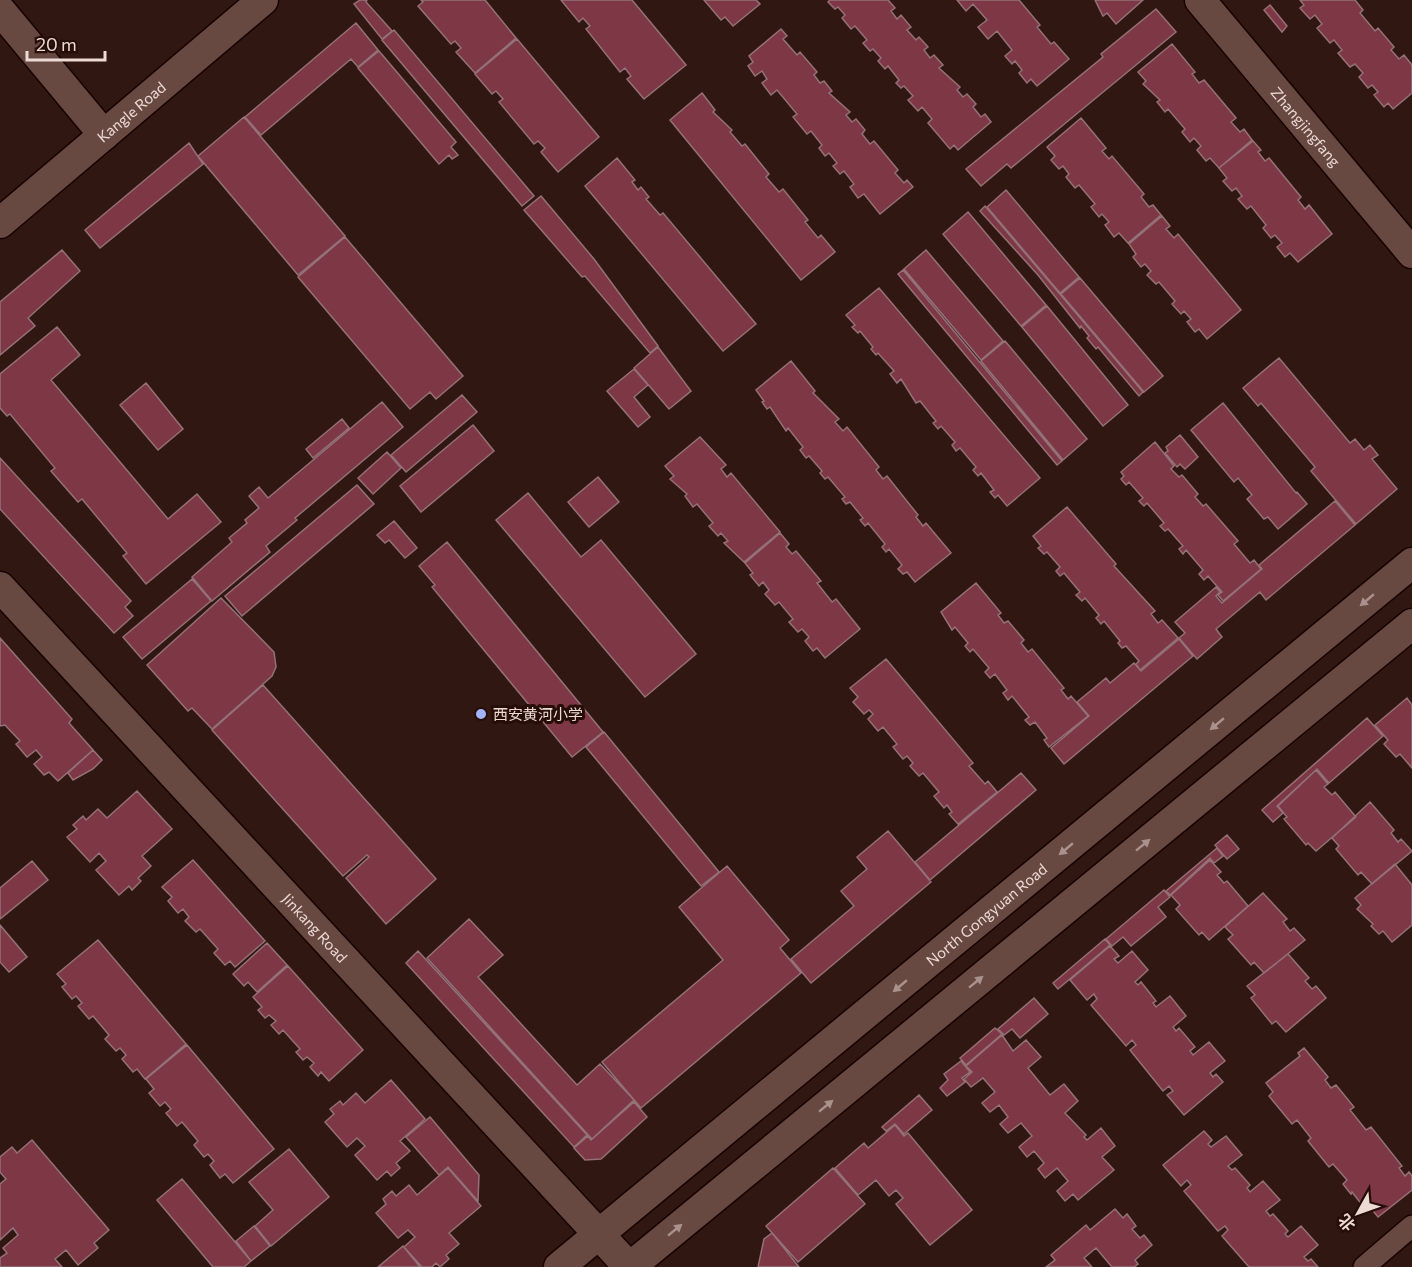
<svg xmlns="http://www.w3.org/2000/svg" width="1412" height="1267" viewBox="0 0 1412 1267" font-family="Commissioner,'Noto Sans SC',sans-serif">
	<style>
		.building { fill: #7d3745; stroke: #947176; stroke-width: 1.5 }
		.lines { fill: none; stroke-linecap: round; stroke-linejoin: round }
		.street-casing { stroke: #170301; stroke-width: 24 }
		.secondary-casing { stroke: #170301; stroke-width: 33 }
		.street { stroke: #684942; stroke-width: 21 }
		.secondary { stroke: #684942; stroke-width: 30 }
		.oneway { fill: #aa928c }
		.poi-dot { fill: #a1b3fd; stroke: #270d08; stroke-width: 2 }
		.labels { text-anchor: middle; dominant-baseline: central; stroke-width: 6; stroke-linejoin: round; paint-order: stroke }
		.street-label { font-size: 15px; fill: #eddad5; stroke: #270d08 }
		.poi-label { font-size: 15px; fill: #eddad5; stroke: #270d08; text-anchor: start }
	</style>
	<rect width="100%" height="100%" fill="#311711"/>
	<path class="building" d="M 360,0 L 367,0 L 366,2 L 392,31 L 382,39 L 354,4 Z
		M 421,0 L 485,0 L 516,38 L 475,73 L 456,52 L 461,48 L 455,41 L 451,44 L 418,6 L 423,2 Z
		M 561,0 L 632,0 L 686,65 L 644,99 L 627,79 L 631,76 L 625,68 L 620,72 L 586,29 L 590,26 L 583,18 L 579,22 Z
		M 704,0 L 756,0 L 760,4 L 733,26 L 725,17 L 721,20 Z
		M 830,0 L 888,0 L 895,8 L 891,11 L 897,19 L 901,15 L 911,27 L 907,30 L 916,40 L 919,37 L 928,47 L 924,50 L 930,58 L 934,55 L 943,65 L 939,68 L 960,87 L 957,90 L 963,97 L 967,94 L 976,104 L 973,107 L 981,117 L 985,114 L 991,122 L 958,150 L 954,145 L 950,149 L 928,123 L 932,119 L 922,107 L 918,111 L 908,100 L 913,96 L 904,86 L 901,88 L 896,83 L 899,80 L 888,66 L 885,69 L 878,61 L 881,58 L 873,49 L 870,51 L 863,43 L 867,40 L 855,26 L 851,29 L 842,18 L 845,15 L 838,7 L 835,9 L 828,2 Z
		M 957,0 L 1019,0 L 1040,25 L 1037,27 L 1051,44 L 1054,42 L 1069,59 L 1037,86 L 1031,79 L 1027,83 L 1019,73 L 1022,70 L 1015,61 L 1012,64 L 1005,56 L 1012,50 L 997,31 L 988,39 L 978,27 L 987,20 L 973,4 L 966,11 Z
		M 1095,0 L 1143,0 L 1116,24 L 1107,13 L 1103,16 Z
		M 1300,0 L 1355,0 L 1363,10 L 1360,13 L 1375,31 L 1378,28 L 1394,47 L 1391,50 L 1399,59 L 1404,55 L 1412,65 L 1412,93 L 1393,109 L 1388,103 L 1384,107 L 1374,95 L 1378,92 L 1372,85 L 1368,88 L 1359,77 L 1363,73 L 1355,64 L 1350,67 L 1338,53 L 1342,50 L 1334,40 L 1330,43 L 1317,28 L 1322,24 L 1315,15 L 1310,19 L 1300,8 L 1304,5 Z
		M 1270,5 L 1287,26 L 1282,32 L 1264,10 Z
		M 1156,9 L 1176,32 L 1011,168 L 1007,164 L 981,186 L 966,169 L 1103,57 L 1101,54 Z
		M 356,23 L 378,50 L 358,67 L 351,59 L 261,135 L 245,117 Z
		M 781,29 L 787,36 L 783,39 L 797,55 L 800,52 L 817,72 L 814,75 L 820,83 L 824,81 L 832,91 L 829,93 L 850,112 L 846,115 L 852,122 L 856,119 L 865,130 L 862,134 L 870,144 L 874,141 L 898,170 L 895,173 L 904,183 L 907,180 L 913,187 L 880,214 L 864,194 L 858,198 L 850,187 L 854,184 L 844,171 L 840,174 L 833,166 L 837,163 L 829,153 L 825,156 L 819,148 L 822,145 L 811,131 L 807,134 L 793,117 L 797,114 L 777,90 L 771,95 L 762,83 L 767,79 L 762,71 L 755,76 L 748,66 L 753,62 L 749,56 Z
		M 394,30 L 534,196 L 522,206 L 382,40 Z
		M 517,39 L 599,137 L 558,172 L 541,152 L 545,148 L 538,141 L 534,144 L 499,102 L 503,99 L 496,91 L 492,94 L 475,74 Z
		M 1172,44 L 1195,72 L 1192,74 L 1199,83 L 1204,80 L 1236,118 L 1231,122 L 1240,132 L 1244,129 L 1252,140 L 1219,168 L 1210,158 L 1206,161 L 1197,150 L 1201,146 L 1194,138 L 1190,142 L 1182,132 L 1185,129 L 1168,109 L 1165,112 L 1157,102 L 1160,100 L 1143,84 L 1146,81 L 1138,72 Z
		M 379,51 L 456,142 L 451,147 L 458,155 L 452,159 L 449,155 L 439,164 L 358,68 Z
		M 702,93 L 715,110 L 713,112 L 732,130 L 730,132 L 742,146 L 745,144 L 769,174 L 766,177 L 779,192 L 783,189 L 808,220 L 805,222 L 818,238 L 821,235 L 835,252 L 801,280 L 670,120 Z
		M 244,117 L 345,236 L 298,275 L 198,156 Z
		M 1081,118 L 1106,148 L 1102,151 L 1109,159 L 1112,156 L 1144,194 L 1141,197 L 1149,207 L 1153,205 L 1161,215 L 1128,243 L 1119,233 L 1114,237 L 1105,225 L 1109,222 L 1102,214 L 1099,217 L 1091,207 L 1095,204 L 1079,185 L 1075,188 L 1066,177 L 1069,174 L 1063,166 L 1059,169 L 1051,160 L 1055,156 L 1047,147 Z
		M 1253,141 L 1261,150 L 1258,152 L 1265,161 L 1269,158 L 1301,197 L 1298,200 L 1305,209 L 1309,205 L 1332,234 L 1298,262 L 1290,253 L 1285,257 L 1277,247 L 1282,243 L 1275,235 L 1271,238 L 1263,228 L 1266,225 L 1251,206 L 1247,209 L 1238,199 L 1242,196 L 1236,188 L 1232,191 L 1223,181 L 1227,178 L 1219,168 Z
		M 189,143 L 203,164 L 100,248 L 85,230 Z
		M 617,158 L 635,180 L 632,182 L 638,190 L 641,187 L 649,197 L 646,199 L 660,215 L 663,213 L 756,324 L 723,351 L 585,186 Z
		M 1006,190 L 1079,277 L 1060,293 L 987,207 Z
		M 541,196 L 594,259 L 658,346 L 650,353 L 585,276 L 582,277 L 524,210 Z
		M 985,206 L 1143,392 L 1139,396 L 1098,347 L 1096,349 L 1087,338 L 1089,336 L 1081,326 L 1080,328 L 1038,275 L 980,211 Z
		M 968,212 L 1046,305 L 1021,326 L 943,234 Z
		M 1162,216 L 1170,226 L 1166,229 L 1174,238 L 1178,234 L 1241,310 L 1207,339 L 1199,329 L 1195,332 L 1187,322 L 1191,319 L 1184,311 L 1181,314 L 1172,304 L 1175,301 L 1159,282 L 1156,284 L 1147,275 L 1151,271 L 1145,264 L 1141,267 L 1133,257 L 1136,254 L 1129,244 Z
		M 345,237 L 463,376 L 436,399 L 430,392 L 410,409 L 298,277 Z
		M 62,250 L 80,271 L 28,318 L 35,326 L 0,355 L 0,302 Z
		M 926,250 L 1003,341 L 981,360 L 904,269 Z
		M 903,270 L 1062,461 L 1057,465 L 898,274 Z
		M 1080,278 L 1163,376 L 1144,392 L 1061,294 Z
		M 879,288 L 1040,478 L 1007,506 L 998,495 L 995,498 L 990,492 L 994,490 L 981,473 L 978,476 L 973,470 L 976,467 L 960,448 L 956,451 L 952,445 L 955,442 L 941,426 L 938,429 L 933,423 L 936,421 L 920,401 L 916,403 L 901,379 L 897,383 L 890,374 L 894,371 L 878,353 L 876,355 L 871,349 L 873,347 L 860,331 L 858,333 L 852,327 L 855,325 L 846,315 Z
		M 1047,306 L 1128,405 L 1103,426 L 1022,327 Z
		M 57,327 L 80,355 L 51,380 L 168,519 L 197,494 L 221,522 L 146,584 L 123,556 L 127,553 L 82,499 L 78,502 L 51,471 L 55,468 L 10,414 L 7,416 L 0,408 L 0,374 Z
		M 1005,341 L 1087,439 L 1063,460 L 981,361 Z
		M 658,347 L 691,391 L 669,409 L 634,368 Z
		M 1279,358 L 1350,443 L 1355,439 L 1364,450 L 1370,445 L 1378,455 L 1372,459 L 1397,489 L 1356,524 L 1311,471 L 1315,467 L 1261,403 L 1258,406 L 1243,388 Z
		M 791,361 L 815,391 L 813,393 L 839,419 L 835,422 L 843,431 L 847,427 L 879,467 L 876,470 L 883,479 L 887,476 L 918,515 L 916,517 L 923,526 L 926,523 L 951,553 L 915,582 L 907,572 L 903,574 L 898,569 L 902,565 L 889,549 L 886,552 L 882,547 L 885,544 L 868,523 L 865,526 L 860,520 L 863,518 L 850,502 L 846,504 L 842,499 L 845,497 L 828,477 L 825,479 L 820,473 L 822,471 L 809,456 L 806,458 L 800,450 L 803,447 L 788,428 L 786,431 L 770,407 L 767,409 L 762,402 L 764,401 L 756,390 Z
		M 634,369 L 648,385 L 634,397 L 650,417 L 638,427 L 607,391 Z
		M 146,383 L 183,429 L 158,450 L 120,405 Z
		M 462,395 L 477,412 L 406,472 L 391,455 Z
		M 382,402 L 403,427 L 295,518 L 297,520 L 266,546 L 270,552 L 212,601 L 192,577 L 232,542 L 229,538 L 247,523 L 245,520 L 259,508 L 249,496 L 259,487 L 268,498 Z
		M 1223,403 L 1296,493 L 1297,492 L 1307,504 L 1278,529 L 1268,517 L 1264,519 L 1247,499 L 1252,495 L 1238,478 L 1234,482 L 1191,430 Z
		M 342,419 L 349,428 L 313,458 L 306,449 Z
		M 473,425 L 494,451 L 421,512 L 400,486 Z
		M 1180,435 L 1198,457 L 1185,469 L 1180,464 L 1177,467 L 1165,453 L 1168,451 L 1166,447 Z
		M 700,437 L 726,465 L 721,469 L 727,477 L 731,473 L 780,532 L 744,562 L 724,543 L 728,541 L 721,533 L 718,536 L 709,526 L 713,523 L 697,504 L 693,507 L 685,496 L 687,494 L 670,479 L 674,476 L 665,466 Z
		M 1155,442 L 1174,466 L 1171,469 L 1179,477 L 1182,475 L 1198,494 L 1195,497 L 1203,506 L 1206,504 L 1238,541 L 1234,544 L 1250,563 L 1254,560 L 1261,569 L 1223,601 L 1218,595 L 1222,592 L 1208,576 L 1204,580 L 1199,574 L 1203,570 L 1186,550 L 1183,554 L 1179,549 L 1183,546 L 1168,529 L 1165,531 L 1160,526 L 1164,523 L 1147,503 L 1144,506 L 1139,501 L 1143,498 L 1129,482 L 1126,485 L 1121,479 L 1124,476 L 1121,472 Z
		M 387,452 L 401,468 L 373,494 L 358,478 Z
		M 0,458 L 131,601 L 125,607 L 133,616 L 114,633 L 0,509 Z
		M 598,477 L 619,502 L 589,527 L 568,502 Z
		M 357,485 L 374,504 L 242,616 L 225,596 Z
		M 528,493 L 581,557 L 601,540 L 696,654 L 645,697 L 496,520 Z
		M 1335,501 L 1355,525 L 1266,600 L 1260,592 L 1216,629 L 1222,637 L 1197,659 L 1179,638 L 1185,633 L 1175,622 L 1216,587 L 1220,592 L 1216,596 L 1222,603 L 1262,569 L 1259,565 Z
		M 1067,507 L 1116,564 L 1114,566 L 1155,611 L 1151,614 L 1158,623 L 1162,620 L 1178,638 L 1140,670 L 1136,664 L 1139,661 L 1126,646 L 1122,648 L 1118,643 L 1120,641 L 1104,621 L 1101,624 L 1096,618 L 1099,615 L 1085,598 L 1082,601 L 1076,595 L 1080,592 L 1064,573 L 1060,576 L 1056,571 L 1060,567 L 1047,552 L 1044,554 L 1038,548 L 1041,546 L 1033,536 Z
		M 394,521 L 417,548 L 405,558 L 389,540 L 385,543 L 377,535 Z
		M 780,533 L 789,544 L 786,547 L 792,554 L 796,551 L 821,581 L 817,583 L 832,602 L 836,599 L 860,629 L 825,658 L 817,648 L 813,651 L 805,641 L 809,637 L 802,629 L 798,632 L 789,622 L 793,619 L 779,602 L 775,605 L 765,594 L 769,590 L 763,582 L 759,586 L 750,575 L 753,573 L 745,563 Z
		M 447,542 L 603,732 L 572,757 L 432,587 L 435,585 L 419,566 Z
		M 192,579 L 211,601 L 142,659 L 123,637 Z
		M 976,583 L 1001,613 L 998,615 L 1004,623 L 1008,621 L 1024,640 L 1021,643 L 1028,652 L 1032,649 L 1064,688 L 1061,690 L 1068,699 L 1071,696 L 1088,716 L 1049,747 L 1044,740 L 1047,738 L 1035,722 L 1030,725 L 1025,720 L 1029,717 L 1012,696 L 1008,700 L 1003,693 L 1007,690 L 995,674 L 990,678 L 985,672 L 989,668 L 973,649 L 970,652 L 965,646 L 968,643 L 955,627 L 952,630 L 941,612 Z
		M 221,598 L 274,652 L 276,667 L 272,676 L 212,729 L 192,708 L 188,711 L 147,665 Z
		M 0,638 L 72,719 L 69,723 L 93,750 L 58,781 L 49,772 L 44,775 L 34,764 L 42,757 L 36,750 L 27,757 L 16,744 L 20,741 L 5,725 L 0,726 Z
		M 1179,639 L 1193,656 L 1064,764 L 1051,748 L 1089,716 L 1077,702 L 1106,678 L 1110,683 L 1134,663 L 1141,671 Z
		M 886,659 L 973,763 L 969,766 L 985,784 L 988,781 L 997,792 L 958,824 L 949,814 L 952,812 L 947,805 L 944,808 L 934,796 L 939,792 L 923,773 L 919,776 L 910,766 L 913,763 L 907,756 L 903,759 L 893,747 L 897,744 L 883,727 L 878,731 L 868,719 L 873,714 L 869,710 L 864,714 L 853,702 L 858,697 L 850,688 Z
		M 263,685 L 436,879 L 386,924 L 346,878 L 369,857 L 367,855 L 343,876 L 212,730 Z
		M 1407,698 L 1412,705 L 1412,768 L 1400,754 L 1396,757 L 1384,744 L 1388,740 L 1375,725 Z
		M 1367,718 L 1383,736 L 1329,783 L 1317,769 L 1277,806 L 1283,813 L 1273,822 L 1262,810 Z
		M 604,732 L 719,872 L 701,886 L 586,747 Z
		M 93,750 L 102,760 L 93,769 L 73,780 L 68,773 Z
		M 1316,770 L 1328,784 L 1324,787 L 1332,795 L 1335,792 L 1356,817 L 1316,851 L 1308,843 L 1306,845 L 1284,819 L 1287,817 L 1278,806 Z
		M 1021,773 L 1036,790 L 930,880 L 915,862 Z
		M 137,791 L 172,829 L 142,856 L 151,866 L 138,878 L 141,881 L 132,890 L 129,886 L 119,895 L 96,870 L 106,861 L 99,853 L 90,862 L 67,837 L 77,829 L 73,825 L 83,816 L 86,820 L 98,809 L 107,818 Z
		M 1370,802 L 1394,830 L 1391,833 L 1398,842 L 1401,839 L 1412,851 L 1372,884 L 1361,872 L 1358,875 L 1336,849 L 1339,846 L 1332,838 Z
		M 888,831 L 931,882 L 811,983 L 791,959 L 854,906 L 841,891 L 867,869 L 857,857 Z
		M 1227,835 L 1239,849 L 1227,859 L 1215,845 Z
		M 1217,848 L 1223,856 L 1214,863 L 1210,858 L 1170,895 L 1166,891 Z
		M 193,860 L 265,941 L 235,967 L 230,961 L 225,965 L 214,953 L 218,949 L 200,929 L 196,932 L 185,921 L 189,917 L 183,909 L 178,913 L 168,901 L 172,897 L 162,887 Z
		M 1210,860 L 1221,872 L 1217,875 L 1224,883 L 1227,881 L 1248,906 L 1209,940 L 1202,932 L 1199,935 L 1176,909 L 1180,905 L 1171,895 Z
		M 32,861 L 48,880 L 0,919 L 0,888 Z
		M 1395,864 L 1412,885 L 1412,925 L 1392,942 L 1383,931 L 1379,934 L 1371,926 L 1373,924 L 1357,909 L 1361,905 L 1355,898 Z
		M 727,866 L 789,940 L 780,948 L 801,973 L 641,1108 L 602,1062 L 723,960 L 679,907 Z
		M 1164,890 L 1170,897 L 1158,907 L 1166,917 L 1131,946 L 1123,937 L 1112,946 L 1106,939 Z
		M 1263,893 L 1287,919 L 1283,922 L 1290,931 L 1294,928 L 1305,940 L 1264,973 L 1254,962 L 1251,965 L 1228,939 L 1233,935 L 1225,927 Z
		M 469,919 L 503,955 L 478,977 L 577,1085 L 600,1064 L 634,1100 L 592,1139 L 427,958 Z
		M 0,925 L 27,957 L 9,972 L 0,962 Z
		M 1105,939 L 1110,945 L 1058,989 L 1053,983 Z
		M 98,940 L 186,1044 L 145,1079 L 137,1069 L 133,1072 L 122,1059 L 126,1055 L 120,1048 L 116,1051 L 105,1039 L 109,1035 L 93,1016 L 89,1019 L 78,1006 L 82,1003 L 76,996 L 72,999 L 62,987 L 66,984 L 57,974 Z
		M 267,943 L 287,965 L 257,992 L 248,982 L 244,986 L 233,974 Z
		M 1110,946 L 1119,956 L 1114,959 L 1118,963 L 1132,951 L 1148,970 L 1135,982 L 1138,985 L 1141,982 L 1156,1001 L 1153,1003 L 1156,1007 L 1170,996 L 1186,1016 L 1173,1027 L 1176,1031 L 1179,1028 L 1195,1047 L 1190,1051 L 1193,1055 L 1209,1042 L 1225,1061 L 1210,1073 L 1213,1077 L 1216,1074 L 1223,1082 L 1184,1115 L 1167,1095 L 1173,1091 L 1169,1086 L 1163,1091 L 1130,1050 L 1136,1045 L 1132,1040 L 1126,1046 L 1091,1005 L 1097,999 L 1094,994 L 1087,1000 L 1070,980 Z
		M 418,951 L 587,1135 L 574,1147 L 406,963 Z
		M 1288,954 L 1309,978 L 1305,981 L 1312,989 L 1316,986 L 1326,998 L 1286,1032 L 1276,1021 L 1272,1024 L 1251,998 L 1255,995 L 1247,986 Z
		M 288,966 L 363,1050 L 329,1081 L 321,1072 L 318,1076 L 310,1067 L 314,1063 L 307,1057 L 303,1060 L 296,1052 L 300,1049 L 283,1030 L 279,1034 L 271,1025 L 276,1021 L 269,1015 L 265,1018 L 258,1010 L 262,1007 L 253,997 Z
		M 1034,998 L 1048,1014 L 1020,1038 L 1012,1029 L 1004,1035 L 998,1029 Z
		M 995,1028 L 1002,1034 L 966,1065 L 960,1058 Z
		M 1002,1035 L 1013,1051 L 1026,1040 L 1041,1057 L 1028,1068 L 1050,1095 L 1064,1084 L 1078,1101 L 1065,1113 L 1086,1135 L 1084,1137 L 1087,1140 L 1101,1128 L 1115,1146 L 1102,1157 L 1114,1170 L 1078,1200 L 1073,1194 L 1065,1201 L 1057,1191 L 1068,1181 L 1057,1168 L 1045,1178 L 1038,1169 L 1044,1163 L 1034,1151 L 1027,1157 L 1019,1147 L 1032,1136 L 1021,1123 L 1008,1133 L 1000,1124 L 1008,1117 L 999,1105 L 990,1112 L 982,1103 L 995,1092 L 983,1078 L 971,1087 L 964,1079 L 972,1072 L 966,1066 Z
		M 187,1045 L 274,1149 L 233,1183 L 225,1174 L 220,1178 L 210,1165 L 214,1161 L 208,1154 L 204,1157 L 194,1145 L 198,1141 L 182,1122 L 177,1126 L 166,1113 L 171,1109 L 165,1102 L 160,1106 L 149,1093 L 154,1089 L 146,1079 Z
		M 1304,1048 L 1328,1077 L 1325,1080 L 1331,1088 L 1336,1085 L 1354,1107 L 1350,1110 L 1366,1130 L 1371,1127 L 1402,1166 L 1399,1168 L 1405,1176 L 1409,1172 L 1412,1176 L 1412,1190 L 1378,1217 L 1370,1207 L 1366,1210 L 1352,1192 L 1351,1194 L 1343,1184 L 1347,1180 L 1333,1164 L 1329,1167 L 1308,1141 L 1311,1138 L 1297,1120 L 1292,1124 L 1269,1096 L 1273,1092 L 1266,1083 L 1300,1056 L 1298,1053 Z
		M 961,1061 L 970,1072 L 962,1078 L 965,1082 L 947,1096 L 940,1088 L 948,1080 L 944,1074 Z
		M 391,1080 L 425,1119 L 400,1141 L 410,1151 L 396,1163 L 400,1168 L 391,1176 L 387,1171 L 377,1180 L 355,1155 L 365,1146 L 357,1138 L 347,1147 L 325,1122 L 334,1114 L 330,1109 L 340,1101 L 343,1105 L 356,1093 L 365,1103 Z
		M 919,1095 L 932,1110 L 904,1134 L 895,1124 L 886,1131 L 882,1127 Z
		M 634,1102 L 647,1117 L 601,1159 L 585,1160 L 574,1148 L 588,1136 L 591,1140 Z
		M 430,1117 L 479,1175 L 478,1201 L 448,1167 L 439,1175 L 406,1137 Z
		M 895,1125 L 904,1136 L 908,1133 L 972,1210 L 930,1245 L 896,1204 L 903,1198 L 896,1190 L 889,1196 L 876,1180 L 858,1195 L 835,1168 L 864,1143 L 868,1148 Z
		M 1204,1131 L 1212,1140 L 1208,1144 L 1211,1147 L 1226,1136 L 1242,1155 L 1228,1166 L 1232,1170 L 1235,1168 L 1250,1185 L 1247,1188 L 1250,1192 L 1263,1181 L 1280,1200 L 1266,1211 L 1270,1216 L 1273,1214 L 1288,1231 L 1285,1234 L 1288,1237 L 1301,1226 L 1318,1245 L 1304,1257 L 1308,1261 L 1311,1259 L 1318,1267 L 1249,1267 L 1222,1236 L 1228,1230 L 1225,1226 L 1218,1231 L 1184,1191 L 1191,1185 L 1187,1180 L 1181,1186 L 1163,1165 Z
		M 32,1140 L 109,1230 L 94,1243 L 98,1248 L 78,1265 L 66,1250 L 55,1259 L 62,1267 L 0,1267 L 0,1258 L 7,1253 L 3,1248 L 18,1235 L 13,1228 L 0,1240 L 0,1184 L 6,1179 L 0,1172 L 0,1157 L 12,1147 L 17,1153 Z
		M 289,1149 L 329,1197 L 271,1246 L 255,1226 L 273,1210 L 249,1182 Z
		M 448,1168 L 481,1206 L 449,1233 L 459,1244 L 446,1255 L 449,1259 L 440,1267 L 436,1263 L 432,1267 L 422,1267 L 404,1247 L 415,1237 L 408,1230 L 398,1238 L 376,1213 L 386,1204 L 383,1199 L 392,1191 L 396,1196 L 409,1185 L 417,1195 Z
		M 833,1168 L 865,1204 L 798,1262 L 766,1226 Z
		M 182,1179 L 251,1261 L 244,1267 L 213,1267 L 157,1200 Z
		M 1115,1209 L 1123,1218 L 1127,1214 L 1136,1226 L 1132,1229 L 1140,1238 L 1144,1235 L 1152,1245 L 1135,1260 L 1138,1264 L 1134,1267 L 1112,1267 L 1096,1248 L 1084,1258 L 1092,1267 L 1046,1267 L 1055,1260 L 1051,1255 L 1086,1225 L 1090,1230 Z
		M 254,1226 L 270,1246 L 251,1261 L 236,1241 Z
		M 772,1233 L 799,1267 L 758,1267 L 764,1239 Z
		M 403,1246 L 420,1267 L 378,1267 Z"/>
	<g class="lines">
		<defs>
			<path id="street" d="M 1364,1267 L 1412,1226"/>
			<g id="secondary">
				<path id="s1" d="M 1200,0 L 1412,253"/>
				<path d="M 0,10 L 104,135"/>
				<path id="s2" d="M 0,223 L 263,0"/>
				<path id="s3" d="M 0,587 L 629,1267"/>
				<path id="s4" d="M 559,1267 L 1412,563"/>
				<path d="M 630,1267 L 1412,624"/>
			</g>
		</defs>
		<use href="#street" class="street-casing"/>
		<use href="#secondary" class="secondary-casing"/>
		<use href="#street" class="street"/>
		<use href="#secondary" class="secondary"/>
	</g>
	<defs><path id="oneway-solid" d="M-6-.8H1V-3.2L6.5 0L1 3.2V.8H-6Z" transform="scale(1.5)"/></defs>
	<g class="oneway">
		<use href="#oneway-solid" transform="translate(1367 600) rotate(140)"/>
		<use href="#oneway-solid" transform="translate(1217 724) rotate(140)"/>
		<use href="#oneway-solid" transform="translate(1143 845) rotate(-39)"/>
		<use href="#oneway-solid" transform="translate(1066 849) rotate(140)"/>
		<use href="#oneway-solid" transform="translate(976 982) rotate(-39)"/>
		<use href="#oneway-solid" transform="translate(900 986) rotate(140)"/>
		<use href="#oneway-solid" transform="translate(826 1106) rotate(-39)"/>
		<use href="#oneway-solid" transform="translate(675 1230) rotate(-39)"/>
	</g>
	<circle class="poi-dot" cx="481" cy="714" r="6"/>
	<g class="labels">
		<g class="street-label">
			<text stroke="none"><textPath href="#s2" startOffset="172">Kangle Road</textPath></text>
			<text stroke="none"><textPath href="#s1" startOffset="165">Zhangjingfang</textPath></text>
			<text stroke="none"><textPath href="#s4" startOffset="554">North Gongyuan Road</textPath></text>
			<text stroke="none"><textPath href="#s3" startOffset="464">Jinkang Road</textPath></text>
		</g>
		<g class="poi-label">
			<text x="493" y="714">西安黄河小学</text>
		</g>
	</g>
	<g transform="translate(1358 1213) rotate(230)" stroke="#270d08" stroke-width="4.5" paint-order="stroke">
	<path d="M0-4.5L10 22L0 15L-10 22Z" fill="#eddad5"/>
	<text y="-9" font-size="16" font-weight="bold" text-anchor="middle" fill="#eddad5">北</text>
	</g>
	<path d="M27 51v9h78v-9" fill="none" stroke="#eddad5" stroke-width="3"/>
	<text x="36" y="51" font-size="18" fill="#eddad5" stroke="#270d08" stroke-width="4.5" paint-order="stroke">20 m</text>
</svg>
